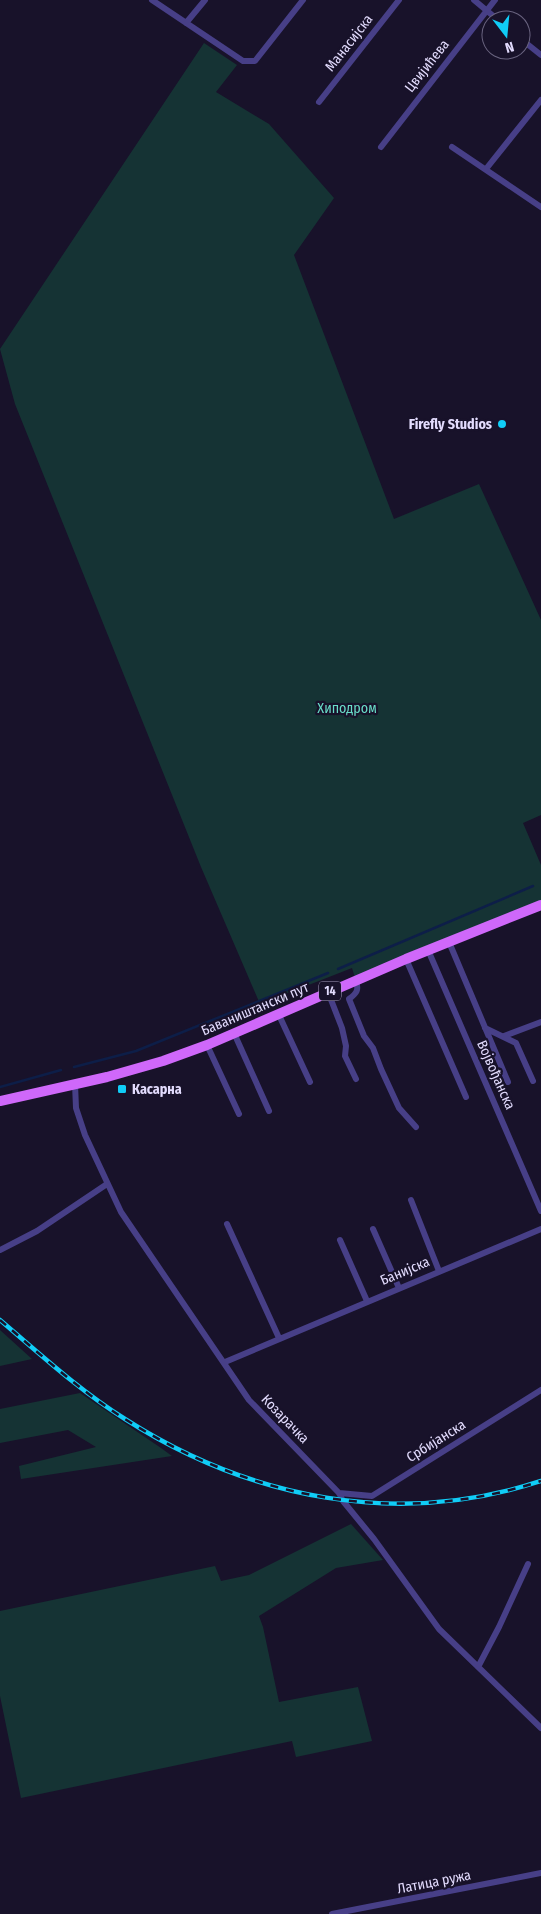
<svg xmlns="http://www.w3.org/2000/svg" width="541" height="1914" viewBox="0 0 541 1914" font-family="'Fira Sans Condensed',sans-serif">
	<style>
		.green { fill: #153334 }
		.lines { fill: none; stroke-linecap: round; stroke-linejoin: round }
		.stream { stroke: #0d1e48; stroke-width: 2.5 }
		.minor { stroke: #473f87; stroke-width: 6 }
		.primary { stroke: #cf68fa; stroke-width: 10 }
		.rail-casing { stroke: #10cdf7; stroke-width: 4.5 }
		.rail { stroke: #18122a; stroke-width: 2.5; stroke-dasharray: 8; stroke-linecap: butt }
		.poi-dot { fill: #10cdf7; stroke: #18122a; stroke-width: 2 }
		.labels { text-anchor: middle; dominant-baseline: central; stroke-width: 4.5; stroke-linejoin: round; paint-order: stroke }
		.shield { fill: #18122a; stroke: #a69fbe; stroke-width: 1 }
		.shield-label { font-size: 12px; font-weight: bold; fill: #e3dcfe }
		.street-label { font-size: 14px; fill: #e3dcfe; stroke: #18122a }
		.poi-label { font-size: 14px; font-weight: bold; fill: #e3dcfe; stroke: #18122a; text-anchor: end }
		.park-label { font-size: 14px; fill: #69ddc9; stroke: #18122a }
	</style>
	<rect width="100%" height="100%" fill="#18122a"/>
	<path class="green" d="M 204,43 L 237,65 L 216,92 L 269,124 L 334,198 L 294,255 L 394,519 L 479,484 L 541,620 L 541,815 L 523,823 L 541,865 L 541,905 L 356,981 L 352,968 L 260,1004 L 201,867 L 15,404 L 0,349 Z
		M 0,1330 L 32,1359 L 0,1366 Z
		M 80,1393 L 161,1448 L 172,1456 L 21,1479 L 19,1466 L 96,1447 L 68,1430 L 0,1443 L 0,1409 Z
		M 351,1524 L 383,1560 L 336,1568 L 259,1616 L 263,1627 L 279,1702 L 358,1687 L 372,1741 L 296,1757 L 292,1741 L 21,1798 L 0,1696 L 0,1611 L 215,1566 L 221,1581 L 249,1575 Z"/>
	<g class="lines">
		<path class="stream" d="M 338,969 L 533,886
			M 74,1067 L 136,1051 L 328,973
			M 0,1087 L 61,1070"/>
		<path class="minor" d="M 152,0 L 243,61 L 255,61 L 303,0
			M 474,0 L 498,20
			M 186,23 L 205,0
			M 521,39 L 541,55
			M 319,102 L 399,0
			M 381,147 L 495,0
			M 452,147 L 541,207
			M 486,169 L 541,100
			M 449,942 L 508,1082
			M 428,950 L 541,1211
			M 406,959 L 466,1097
			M 356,981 C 359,990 357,993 349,999 L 364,1036 L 373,1048 L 381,1069 L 399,1108 L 416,1127
			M 328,992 L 342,1028 L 346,1046 L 345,1056 L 356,1079
			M 278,1013 L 310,1082
			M 485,1028 L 516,1043 L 533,1081
			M 234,1033 L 269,1111
			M 504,1036 L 541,1022
			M 207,1045 L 239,1114
			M 75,1084 L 76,1108 L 85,1135 L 121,1212 L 249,1400 L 339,1493 L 343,1501 L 374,1539 L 439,1629 L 541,1728
			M 411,1200 L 439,1271
			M 227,1224 L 279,1338
			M 373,1229 L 399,1288
			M 340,1240 L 367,1301
			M 0,1250 L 37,1231 L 107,1184
			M 225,1362 L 541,1229
			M 339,1493 L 372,1496 L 541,1390
			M 478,1667 L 499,1627 L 528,1564
			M 332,1914 L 541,1873"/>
		<path class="primary" d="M 0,1101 L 107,1077 L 163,1061 L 207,1045 L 406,959 L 541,905"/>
		<defs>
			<path id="rail" d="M 0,1320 C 40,1354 80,1391 125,1419 C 250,1499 398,1528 541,1481"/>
		</defs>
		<use href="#rail" class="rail-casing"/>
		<use href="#rail" class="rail"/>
	</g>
	<g class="poi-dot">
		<circle cx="502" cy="424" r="5"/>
		<rect x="117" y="1084" width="10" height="10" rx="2.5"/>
	</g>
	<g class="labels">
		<rect class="shield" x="319" y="981.5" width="22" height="19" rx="4"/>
		<g class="shield-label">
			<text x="330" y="991">14</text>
		</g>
		<g class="street-label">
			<text transform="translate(349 43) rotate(-52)">Манасијска</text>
			<text transform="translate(427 66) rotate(-52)">Цвијићева</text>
			<text transform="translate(255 1009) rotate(-23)">Баваништански пут</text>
			<text transform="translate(496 1075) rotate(66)">Војвођанска</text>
			<text transform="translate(405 1271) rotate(-23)">Банијска</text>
			<text transform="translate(285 1419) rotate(46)">Козарачка</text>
			<text transform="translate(436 1441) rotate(-32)">Србијанска</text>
			<text transform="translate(434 1882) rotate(-11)">Латица ружа</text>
		</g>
		<g class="poi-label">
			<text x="492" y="424">Firefly Studios</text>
			<text x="132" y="1089" text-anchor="start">Касарна</text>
		</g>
		<g class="park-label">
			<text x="347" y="708">Хиподром</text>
		</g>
	</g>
	<g transform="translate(506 35) rotate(164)"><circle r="24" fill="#18122a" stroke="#69637f"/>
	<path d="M0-4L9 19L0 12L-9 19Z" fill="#10cdf7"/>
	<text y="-8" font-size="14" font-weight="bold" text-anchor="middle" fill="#e3dcfe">N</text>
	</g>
</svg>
